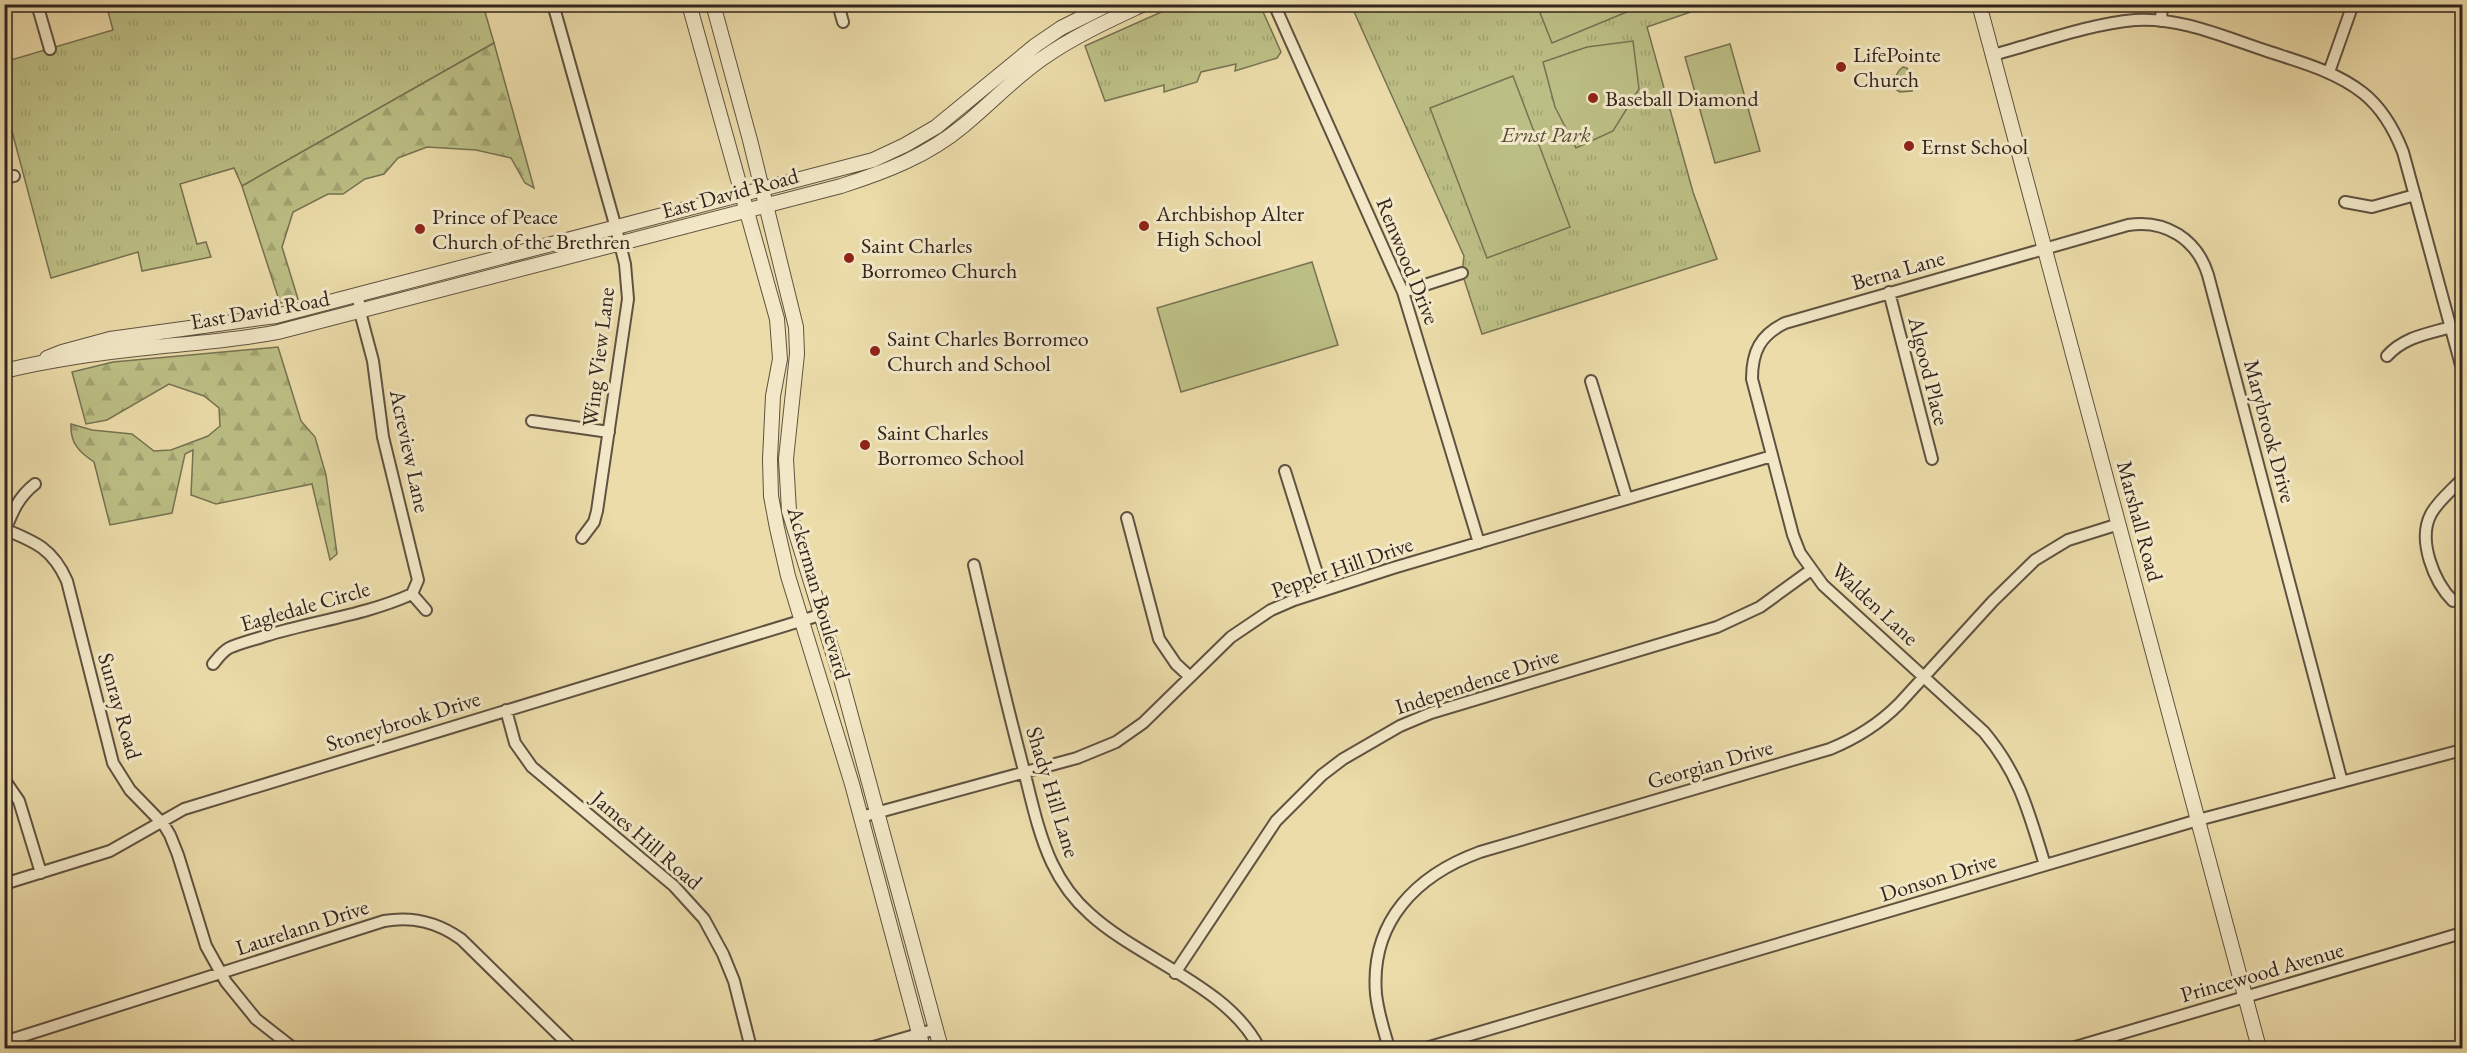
<svg xmlns="http://www.w3.org/2000/svg" width="2467" height="1053" viewBox="0 0 2467 1053" font-family="'EB Garamond',serif">
	<style>
		.grass { fill: url(#grass-tufts); stroke: #777252; stroke-width: 1.5 }
		.forest { fill: url(#forest-firs); stroke: #777252; stroke-width: 1.5 }
		.pitch { fill: #bcbf85; stroke: #777252; stroke-width: 1.5 }
		.lines { fill: none; stroke-linecap: round; stroke-linejoin: round }
		.minor-casing { stroke: #605241; stroke-width: 14 }
		.tertiary-casing { stroke: #605241; stroke-width: 16 }
		.minor { stroke: #f2e8c7; stroke-width: 10 }
		.tertiary { stroke: #f2e8c7; stroke-width: 14 }
		.poi-dot { fill: #8f2418; stroke: #f2e8c7; stroke-width: 2 }
		.labels { text-anchor: middle; dominant-baseline: central; stroke-width: 6; stroke-linejoin: round; paint-order: stroke }
		.poi-label { font-size: 22px; fill: #32241e; stroke: #f2e8c7; text-anchor: start }
		.park-label { font-size: 22px; font-style: italic; fill: #544b38; stroke: #f2e8c7 }
		.street-label { font-size: 22px; fill: #32241e; stroke: #f2e8c7 }
	</style>
	<defs>
		<pattern id="grass-tufts" width="24" height="20" patternUnits="userSpaceOnUse" patternTransform="scale(1.5)"><rect width="24" height="20" fill="#bcbf85"/><path d="M3 7l-1-3M5 7V3M7 7l1-3M15 17l-1-3M17 17v-4M19 17l1-3" fill="none" stroke="#a2a472"/></pattern>
		<pattern id="forest-firs" width="22" height="20" patternUnits="userSpaceOnUse" patternTransform="scale(1.5)"><rect width="22" height="20" fill="#bcbf85"/><path d="M5 1l3.5 6h-7zM16 11l3.5 6h-7z" fill="#a2a472"/></pattern>
	</defs>
	<rect width="100%" height="100%" fill="#ebdca9"/>
	<filter id="stains"><feTurbulence type="fractalNoise" baseFrequency=".00333" numOctaves="4"/><feColorMatrix values="0 0 0 0 .2 0 0 0 0 .09 0 0 0 0 .02 0 0 0 .5 -.17"/></filter>
	<radialGradient id="worn" r=".72"><stop offset=".6" stop-color="#630" stop-opacity="0"/><stop offset="1" stop-color="#630" stop-opacity=".3"/></radialGradient>
	<path class="grass" d="M 106,4 L 483,5 L 494,43 L 242,186 L 234,168 L 180,184 L 197,244 L 206,242 L 211,257 L 142,271 L 138,252 L 51,278 L 5,105 L 4,62 L 113,30 Z
		M 1260,5 L 1281,52 L 1277,58 L 1235,71 L 1236,64 L 1201,72 L 1197,82 L 1164,92 L 1164,85 L 1105,101 L 1085,46 L 1177,5 Z
		M 1351,5 L 1711,5 L 1647,27 L 1693,192 L 1717,259 L 1482,334 L 1462,273 L 1464,256 Z
		M 1903,67 L 1907,68 L 1913,88 L 1912,91 L 1900,92 L 1895,89 C 1895,79 1895,73 1903,67 Z"/>
	<path class="forest" d="M 494,43 L 534,188 L 525,183 L 511,158 L 476,150 L 427,147 L 398,158 L 384,174 L 365,179 L 343,194 L 328,194 L 293,212 L 282,247 L 298,299 L 280,303 L 242,186 Z
		M 278,347 L 301,421 L 315,437 L 326,475 L 337,554 L 330,560 L 312,484 L 216,504 L 191,495 L 193,450 L 185,454 L 172,513 L 110,525 L 94,462 C 79,452 70,443 71,424 L 92,430 L 132,434 L 154,451 L 171,450 L 208,436 L 220,426 L 219,408 L 204,396 L 169,384 L 107,420 L 86,424 L 72,372 L 113,362 Z"/>
	<path class="pitch" d="M 1646,4 L 1552,43 L 1537,5 L 1537,4 Z
		M 1633,41 L 1639,89 L 1613,131 L 1576,148 L 1555,107 L 1543,62 L 1587,47 Z
		M 1730,44 L 1760,151 L 1715,163 L 1685,57 Z
		M 1513,76 L 1570,227 L 1487,258 L 1430,108 Z
		M 1312,262 L 1338,345 L 1181,392 L 1157,308 Z"/>
	<g class="lines">
		<defs>
			<path id="minor" d="M 37,4 L 50,49
				M 553,4 L 616,228 L 625,264 L 628,299 L 597,511 L 594,522 L 582,538
				M 838,4 L 843,22
				M 1274,4 L 1403,292 L 1479,543
				M 2161,21 L 2162,4
				M 1993,55 C 2038,43 2089,24 2135,20 C 2181,17 2224,37 2267,51 C 2300,62 2335,71 2363,93 C 2382,108 2394,129 2403,152 L 2462,369
				M 2329,72 L 2353,4
				M 4,178 L 14,176
				M 2345,202 L 2372,207 L 2415,195
				M 1403,292 L 1462,273
				M 1889,292 L 1932,459
				M 358,295 L 360,312 L 373,361 L 383,437 L 418,580 L 412,594
				M 2387,356 C 2404,337 2427,334 2451,327
				M 1591,381 L 1627,499
				M 532,421 L 609,432
				M 1285,471 L 1322,589
				M 1127,518 L 1159,639 L 1176,664 L 1189,676
				M 4,529 C 36,542 53,549 67,581 L 113,763 L 130,790 L 164,825 L 170,835 L 178,855 L 206,946 L 226,982 L 256,1019 L 293,1048
				M 4,533 C 12,513 18,497 35,484
				M 974,565 C 989,630 1004,694 1021,759 C 1030,793 1037,831 1052,863 C 1061,882 1074,900 1090,914 C 1139,959 1229,987 1259,1048
				M 412,594 L 426,610
				M 2453,601 C 2434,582 2417,540 2431,514 C 2438,501 2452,490 2462,479
				M 213,664 C 218,658 222,652 229,648 C 240,643 253,640 265,636 C 313,621 366,615 412,594
				M 506,710 L 515,743 L 532,767 L 674,886 L 704,919 L 723,954 L 734,981 L 751,1048
				M 4,779 L 19,801 L 41,873
				M 861,817 L 1077,758 L 1116,742 L 1143,723 L 1231,637 L 1271,610 L 1294,600 L 1393,568 L 1772,456
				M 2045,865 C 2029,813 2020,775 1984,732 L 1823,585 L 1800,553 L 1793,535 L 1752,379 C 1752,352 1760,335 1785,323 L 2128,225 C 2165,219 2197,239 2208,275 L 2342,782
				M 4,884 L 110,851 L 184,809 L 820,615
				M 1175,973 L 1276,821 L 1322,775 L 1343,759 L 1400,726 L 1431,713 L 1717,627 L 1760,607 L 1811,570
				M 4,1042 L 384,921 C 413,916 437,922 461,939 L 572,1048
				M 870,1048 L 936,1029
				M 1389,1048 C 1384,1031 1378,1013 1376,994 C 1370,921 1417,875 1480,852 L 1830,749 C 1857,738 1878,725 1899,704 L 1993,601 L 2035,560 L 2068,540 L 2119,524
				M 1426,1048 L 2198,820 L 2462,750
				M 2072,1048 L 2462,933"/>
			<path id="tertiary" d="M 689,4 L 777,319 L 780,359 L 773,396 L 770,459 L 771,496 L 777,528 L 788,576 L 852,784 L 923,1048
				M 713,4 L 750,140 L 796,327 L 797,354 L 786,459 L 789,511 L 841,679 L 941,1048
				M 1979,4 L 2259,1048
				M 47,358 L 62,352 L 110,339 L 276,316 L 873,160 L 905,145 L 936,127 L 1036,45 L 1061,28 L 1109,4
				M 4,371 C 53,359 105,352 155,347 C 196,343 237,340 278,332 L 841,186 C 885,172 927,156 963,126 C 990,104 1014,78 1043,58 C 1074,36 1110,20 1144,4"/>
		</defs>
		<use href="#minor" class="minor-casing"/>
		<use href="#tertiary" class="tertiary-casing"/>
		<use href="#minor" class="minor"/>
		<use href="#tertiary" class="tertiary"/>
	</g>
	<g class="poi-dot">
		<circle cx="1841" cy="67" r="6"/>
		<circle cx="1593" cy="98" r="6"/>
		<circle cx="1909" cy="146" r="6"/>
		<circle cx="1144" cy="226" r="6"/>
		<circle cx="420" cy="229" r="6"/>
		<circle cx="849" cy="258" r="6"/>
		<circle cx="875" cy="351" r="6"/>
		<circle cx="865" cy="445" r="6"/>
	</g>
	<g class="labels">
		<g class="poi-label">
			<text x="1853" y="54">LifePointe<tspan x="1853" dy="25">Church</tspan></text>
			<text x="1605" y="98">Baseball Diamond</text>
			<text x="1921" y="146">Ernst School</text>
			<text x="1156" y="213">Archbishop Alter<tspan x="1156" dy="25">High School</tspan></text>
			<text x="432" y="216">Prince of Peace<tspan x="432" dy="25">Church of the Brethren</tspan></text>
			<text x="861" y="245">Saint Charles<tspan x="861" dy="25">Borromeo Church</tspan></text>
			<text x="887" y="338">Saint Charles Borromeo<tspan x="887" dy="25">Church and School</tspan></text>
			<text x="877" y="432">Saint Charles<tspan x="877" dy="25">Borromeo School</tspan></text>
		</g>
		<g class="park-label">
			<text x="1546" y="134">Ernst Park</text>
		</g>
		<g class="street-label">
			<text transform="translate(730 193) rotate(-15)">East David Road</text>
			<text transform="translate(1408 261) rotate(68)">Renwood Drive</text>
			<text transform="translate(1898 270) rotate(-16)">Berna Lane</text>
			<text transform="translate(260 310) rotate(-10)">East David Road</text>
			<text transform="translate(598 357) rotate(-83)">Wing View Lane</text>
			<text transform="translate(1929 371) rotate(76)">Algood Place</text>
			<text transform="translate(2270 431) rotate(75)">Marybrook Drive</text>
			<text transform="translate(410 451) rotate(78)">Acreview Lane</text>
			<text transform="translate(2140 521) rotate(75)">Marshall Road</text>
			<text transform="translate(1342 567) rotate(-19)">Pepper Hill Drive</text>
			<text transform="translate(819 593) rotate(74)">Ackerman Boulevard</text>
			<text transform="translate(1875 604) rotate(43)">Walden Lane</text>
			<text transform="translate(305 606) rotate(-16)">Eagledale Circle</text>
			<text transform="translate(1477 681) rotate(-18)">Independence Drive</text>
			<text transform="translate(120 706) rotate(74)">Sunray Road</text>
			<text transform="translate(403 721) rotate(-17)">Stoneybrook Drive</text>
			<text transform="translate(1710 764) rotate(-16)">Georgian Drive</text>
			<text transform="translate(1053 792) rotate(73)">Shady Hill Lane</text>
			<text transform="translate(647 840) rotate(41)">James Hill Road</text>
			<text transform="translate(1938 877) rotate(-17)">Donson Drive</text>
			<text transform="translate(302 927) rotate(-18)">Laurelann Drive</text>
			<text transform="translate(2262 972) rotate(-16)">Princewood Avenue</text>
		</g>
	</g>
	<rect width="2467" height="1053" fill="none" stroke="#ebdca9" stroke-width="24"/>
	<rect x="6" y="6" width="2455" height="1041" fill="none" stroke="#32241e" stroke-width="3"/>
	<rect x="12" y="12" width="2443" height="1029" fill="none" stroke="#32241e" stroke-width="1.5"/>
	<rect width="100%" height="100%" filter="url(#stains)"/>
	<rect width="100%" height="100%" fill="url(#worn)"/>
</svg>
